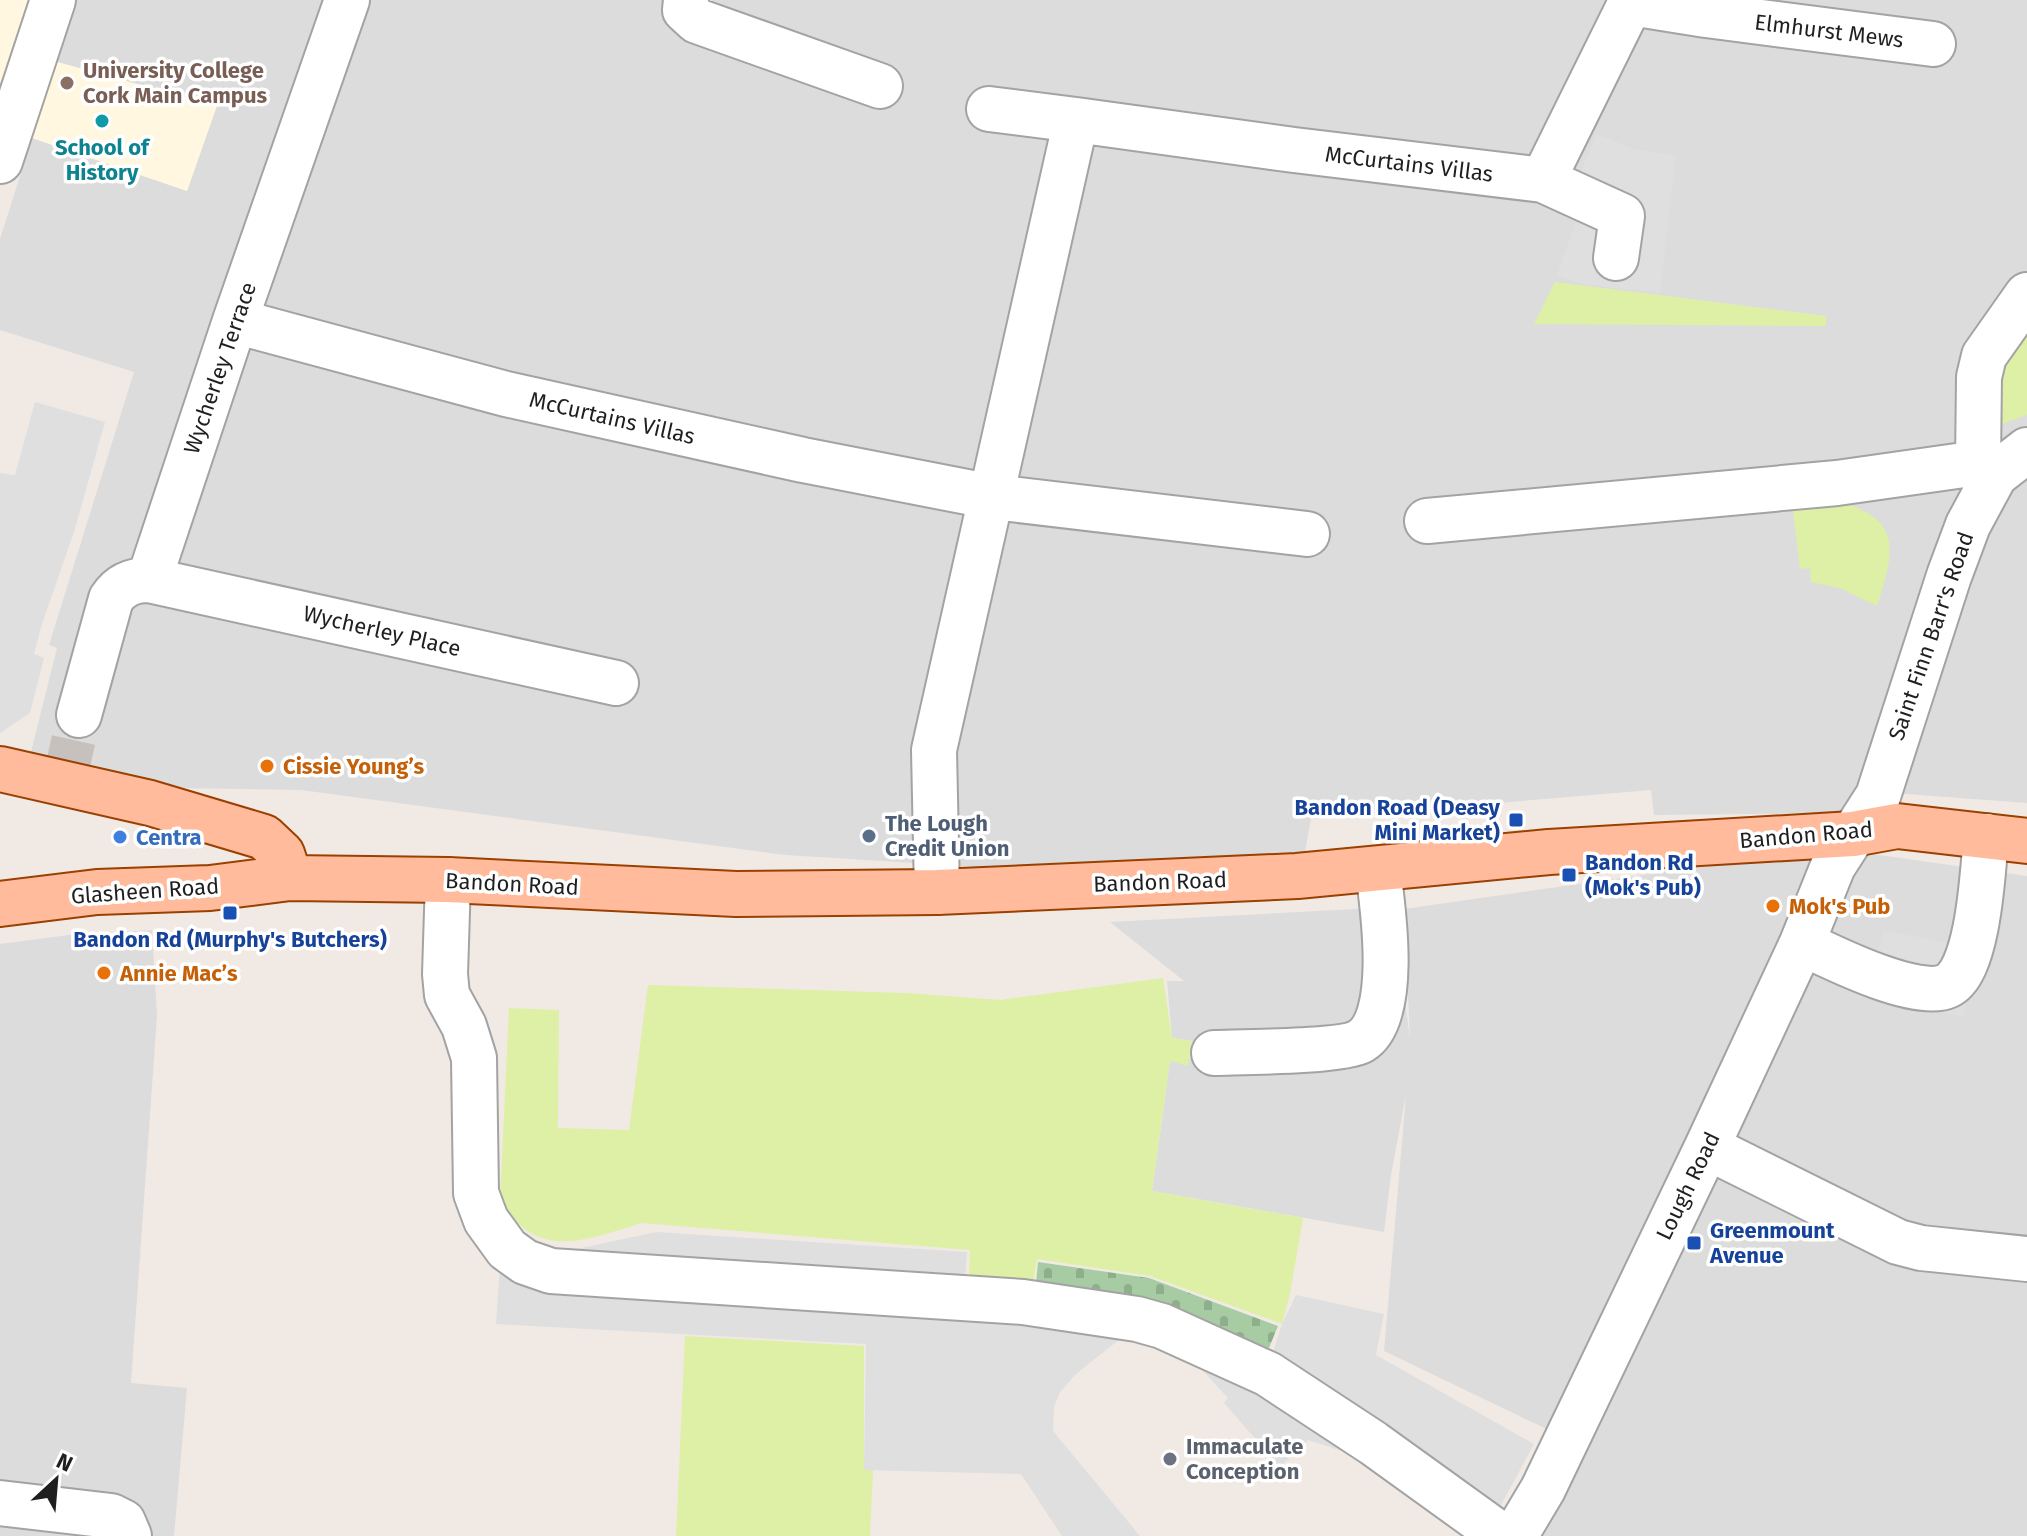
<svg xmlns="http://www.w3.org/2000/svg" width="2027" height="1536" viewBox="0 0 2027 1536" font-family="'Fira Sans',sans-serif">
	<style>
		.residential { fill: #dddcdc }
		.education { fill: #fff7df }
		.grass { fill: #ddf0a5 }
		.cemetery { fill: url(#cemetery-stones) }
		.parking { fill: #dfdfdf }
		.lines { fill: none; stroke-linecap: round; stroke-linejoin: round }
		.minor-tunnel { stroke: #c7c1bd; stroke-width: 44; stroke-dasharray: 44 22; stroke-linecap: butt }
		.minor-casing { stroke: #a3a3a3; stroke-width: 48 }
		.major-casing { stroke: #9a4000; stroke-width: 48 }
		.minor { stroke: #fff; stroke-width: 44 }
		.major { stroke: #ffbb9b; stroke-width: 44 }
		.education-dot { fill: #8d6e63; stroke: #fff; stroke-width: 3 }
		.culture-dot { fill: #0f9aa8; stroke: #fff; stroke-width: 3 }
		.food-dot { fill: #e8710a; stroke: #fff; stroke-width: 3 }
		.transit-dot { fill: #1a4fb4; stroke: #fff; stroke-width: 3 }
		.service-dot { fill: #5c6f8a; stroke: #fff; stroke-width: 3 }
		.shop-dot { fill: #3f7fe0; stroke: #fff; stroke-width: 3 }
		.worship-dot { fill: #6b7280; stroke: #fff; stroke-width: 3 }
		.labels { text-anchor: middle; dominant-baseline: central; stroke-width: 7; stroke-linejoin: round; paint-order: stroke }
		.street-label { font-size: 22px; fill: #1f1f1f; stroke: #fff }
		.education-label { font-size: 22px; font-weight: bold; fill: #785e54; stroke: #fff; text-anchor: start }
		.culture-label { font-size: 22px; font-weight: bold; fill: #0d838f; stroke: #fff }
		.food-label { font-size: 22px; font-weight: bold; fill: #c56008; stroke: #fff; text-anchor: start }
		.transit-label { font-size: 22px; font-weight: bold; fill: #164399; stroke: #fff; text-anchor: start }
		.service-label { font-size: 22px; font-weight: bold; fill: #4e5e75; stroke: #fff; text-anchor: start }
		.shop-label { font-size: 22px; font-weight: bold; fill: #366cbe; stroke: #fff; text-anchor: start }
		.worship-label { font-size: 22px; font-weight: bold; fill: #5b616d; stroke: #fff; text-anchor: start }
	</style>
	<defs>
		<pattern id="cemetery-stones" width="16" height="16" patternUnits="userSpaceOnUse" patternTransform="scale(2)"><rect width="16" height="16" fill="#a7cca3"/><path d="M2 7V4a2 2 0 0 1 4 0v3zM10 15v-3a2 2 0 0 1 4 0v3z" fill="#8faf8c"/></pattern>
	</defs>
	<rect width="100%" height="100%" fill="#f1eae4"/>
	<path class="residential" d="M 76,0 L 2027,0 L 2027,803 L 1905,794 L 1849,813 L 1654,815 L 1651,790 L 1311,819 L 1304,857 L 1073,862 L 978,867 L 785,855 L 301,790 L 176,788 L 29,760 L 57,648 L 49,645 L 134,372 L 0,330 L 0,239 L 32,138 L 187,191 L 216,106 L 50,60 Z
		M 1830,848 L 2027,876 L 2027,1536 L 1541,1536 L 1586,1448 L 1384,1351 L 1406,1095 L 1391,1175 L 1384,1232 L 1152,1191 L 1170,1061 L 1193,1059 L 1192,1041 L 1172,1038 L 1167,981 L 1184,981 L 1110,922 L 1393,907 L 1410,1039 L 1404,909 Z
		M 152,930 L 157,1016 L 131,1383 L 187,1388 L 174,1536 L 0,1536 L 0,944 L 76,934 Z"/>
	<path class="education" d="M 0,0 L 28,0 L 13,55 L 50,60 L 217,106 L 187,191 L 32,138 L 0,131 Z"/>
	<path class="grass" d="M 1555,282 L 1826,316 L 1826,326 L 1534,324 Z
		M 2027,336 L 2027,415 L 2002,424 L 1998,415 L 1999,376 Z
		M 1846,504 C 1905,522 1892,558 1877,606 L 1840,588 L 1811,582 L 1810,568 L 1800,569 L 1793,510 Z
		M 1163,978 L 1172,1038 L 1192,1041 L 1188,1066 L 1170,1061 L 1152,1191 L 1303,1218 L 1290,1294 L 1282,1324 L 1150,1276 L 1037,1259 L 1033,1283 L 969,1275 L 970,1250 L 642,1223 C 585,1240 538,1262 500,1201 L 509,1008 L 559,1010 L 558,1128 L 629,1130 L 648,985 L 906,993 L 1000,1000 Z
		M 685,1336 L 864,1346 L 864,1469 L 873,1470 L 870,1536 L 676,1536 Z"/>
	<path class="cemetery" d="M 1038,1262 L 1149,1278 L 1278,1326 L 1269,1348 L 1118,1294 L 1036,1283 Z"/>
	<path class="parking" d="M 1597,134 L 1636,150 L 1676,155 L 1660,293 L 1581,284 L 1557,275 L 1580,210 L 1575,185 Z
		M 35,402 L 105,422 L 74,532 L 41,627 L 34,654 L 44,658 L 30,713 L 0,733 L 0,473 L 15,475 Z
		M 1884,931 L 1981,948 L 1963,1017 L 1887,998 L 1875,962 Z
		M 657,1232 L 967,1252 L 965,1279 L 1119,1300 L 1273,1352 L 1282,1324 L 1296,1295 L 1384,1314 L 1376,1355 L 1534,1444 L 1501,1505 L 1457,1488 L 1308,1440 L 1280,1467 L 1224,1403 L 1228,1398 L 1179,1345 L 1125,1335 L 1076,1374 L 1060,1392 L 1054,1407 L 1053,1431 L 1140,1536 L 1062,1536 L 1021,1474 L 864,1470 L 866,1344 L 496,1324 L 500,1265 Z"/>
	<g class="lines">
		<path class="minor-tunnel" d="M 64,783 L 79,715"/>
		<defs>
			<path id="minor" d="M 686,0 L 685,10 L 697,21 L 880,86
				M 1631,3 L 1706,15 L 1933,44
				M 989,109 L 1076,120
				M 0,161 L 53,0
				M 1543,180 L 1622,216 L 1616,258
				M 235,321 L 506,394 L 803,460 L 993,497 L 1307,534
				M 1978,463 L 1979,377 L 1984,356 L 2027,295
				M 1427,521 L 1837,483 L 1978,463 L 1995,475
				M 149,580 L 616,683
				M 79,715 L 111,599 C 120,585 133,580 149,580 L 235,321 L 347,0
				M 448,880 L 445,974 L 447,995 L 464,1026 L 474,1058 L 476,1193 L 486,1220 L 507,1249 L 525,1262 L 551,1271 L 1023,1302 L 1137,1319 L 1162,1326 L 1268,1374 L 1373,1443 L 1502,1536
				M 937,892 L 934,750 L 1076,120 L 1294,150 L 1543,180 L 1632,0
				M 1802,943 C 1831,957 1917,1000 1947,986 C 1979,972 1983,868 1986,836
				M 1214,1053 C 1241,1052 1343,1052 1361,1041 C 1399,1018 1383,908 1378,870
				M 1707,1147 L 1898,1242 L 1921,1248 L 2027,1259
				M 0,1503 L 111,1516 L 123,1522 L 129,1536
				M 1515,1536 L 1543,1489 L 1707,1147 L 1802,943 L 1833,866 L 1878,796 L 1949,576 L 1968,525 L 1995,475 L 2027,450"/>
			<path id="major" d="M 0,769 L 150,803 L 264,837 L 282,854 L 290,878
				M 0,904 L 97,892 L 210,888 L 290,878 L 448,880 L 736,894 L 937,892 L 1297,876 L 1549,852 L 1853,834 L 1897,826 L 2027,841"/>
		</defs>
		<use href="#minor" class="minor-casing"/>
		<use href="#major" class="major-casing"/>
		<use href="#minor" class="minor"/>
		<use href="#major" class="major"/>
	</g>
	<circle class="education-dot" cx="67" cy="83" r="8"/>
	<circle class="culture-dot" cx="102" cy="121" r="8"/>
	<g class="food-dot">
		<circle cx="267" cy="766" r="8"/>
		<circle cx="1773" cy="906" r="8"/>
		<circle cx="104" cy="973" r="8"/>
	</g>
	<g class="transit-dot">
		<rect x="1508" y="812" width="16" height="16" rx="4"/>
		<rect x="1561" y="867" width="16" height="16" rx="4"/>
		<rect x="222" y="905" width="16" height="16" rx="4"/>
		<rect x="1686" y="1235" width="16" height="16" rx="4"/>
	</g>
	<circle class="service-dot" cx="869" cy="836" r="8"/>
	<circle class="shop-dot" cx="120" cy="837" r="8"/>
	<circle class="worship-dot" cx="1170" cy="1459" r="8"/>
	<g class="labels">
		<g class="street-label">
			<text transform="translate(1829 31) rotate(7)">Elmhurst Mews</text>
			<text transform="translate(1409 164) rotate(7)">McCurtains Villas</text>
			<text transform="translate(220 368) rotate(-71)">Wycherley Terrace</text>
			<text transform="translate(612 418) rotate(13)">McCurtains Villas</text>
			<text transform="translate(382 631) rotate(13)">Wycherley Place</text>
			<text transform="translate(1931 636) rotate(-71)">Saint Finn Barr's Road</text>
			<text transform="translate(1806 835) rotate(-5)">Bandon Road</text>
			<text transform="translate(1160 882) rotate(-2)">Bandon Road</text>
			<text transform="translate(512 884) rotate(3)">Bandon Road</text>
			<text transform="translate(145 891) rotate(-4)">Glasheen Road</text>
			<text transform="translate(1688 1186) rotate(-64)">Lough Road</text>
		</g>
		<g class="education-label">
			<text x="83" y="70">University College<tspan x="83" dy="25">Cork Main Campus</tspan></text>
		</g>
		<g class="culture-label">
			<text x="102" y="147">School of<tspan x="102" dy="25">History</tspan></text>
		</g>
		<g class="food-label">
			<text x="283" y="766">Cissie Young’s</text>
			<text x="1789" y="906">Mok's Pub</text>
			<text x="120" y="973">Annie Mac’s</text>
		</g>
		<g class="transit-label">
			<text x="1500" y="807" text-anchor="end">Bandon Road (Deasy<tspan x="1500" dy="25">Mini Market)</tspan></text>
			<text x="1585" y="862">Bandon Rd<tspan x="1585" dy="25">(Mok's Pub)</tspan></text>
			<text x="230" y="939" text-anchor="middle">Bandon Rd (Murphy's Butchers)</text>
			<text x="1710" y="1230">Greenmount<tspan x="1710" dy="25">Avenue</tspan></text>
		</g>
		<g class="service-label">
			<text x="885" y="823">The Lough<tspan x="885" dy="25">Credit Union</tspan></text>
		</g>
		<g class="shop-label">
			<text x="136" y="837">Centra</text>
		</g>
		<g class="worship-label">
			<text x="1186" y="1446">Immaculate<tspan x="1186" dy="25">Conception</tspan></text>
		</g>
	</g>
	<g transform="translate(56 1480) rotate(26)" stroke="#ffffff" stroke-width="6" paint-order="stroke">
	<path d="M0-6L14 30L0 20L-14 30Z" fill="#1f1f1f"/>
	<text y="-12" font-size="22" font-weight="bold" text-anchor="middle" fill="#1f1f1f">N</text>
	</g>
</svg>
